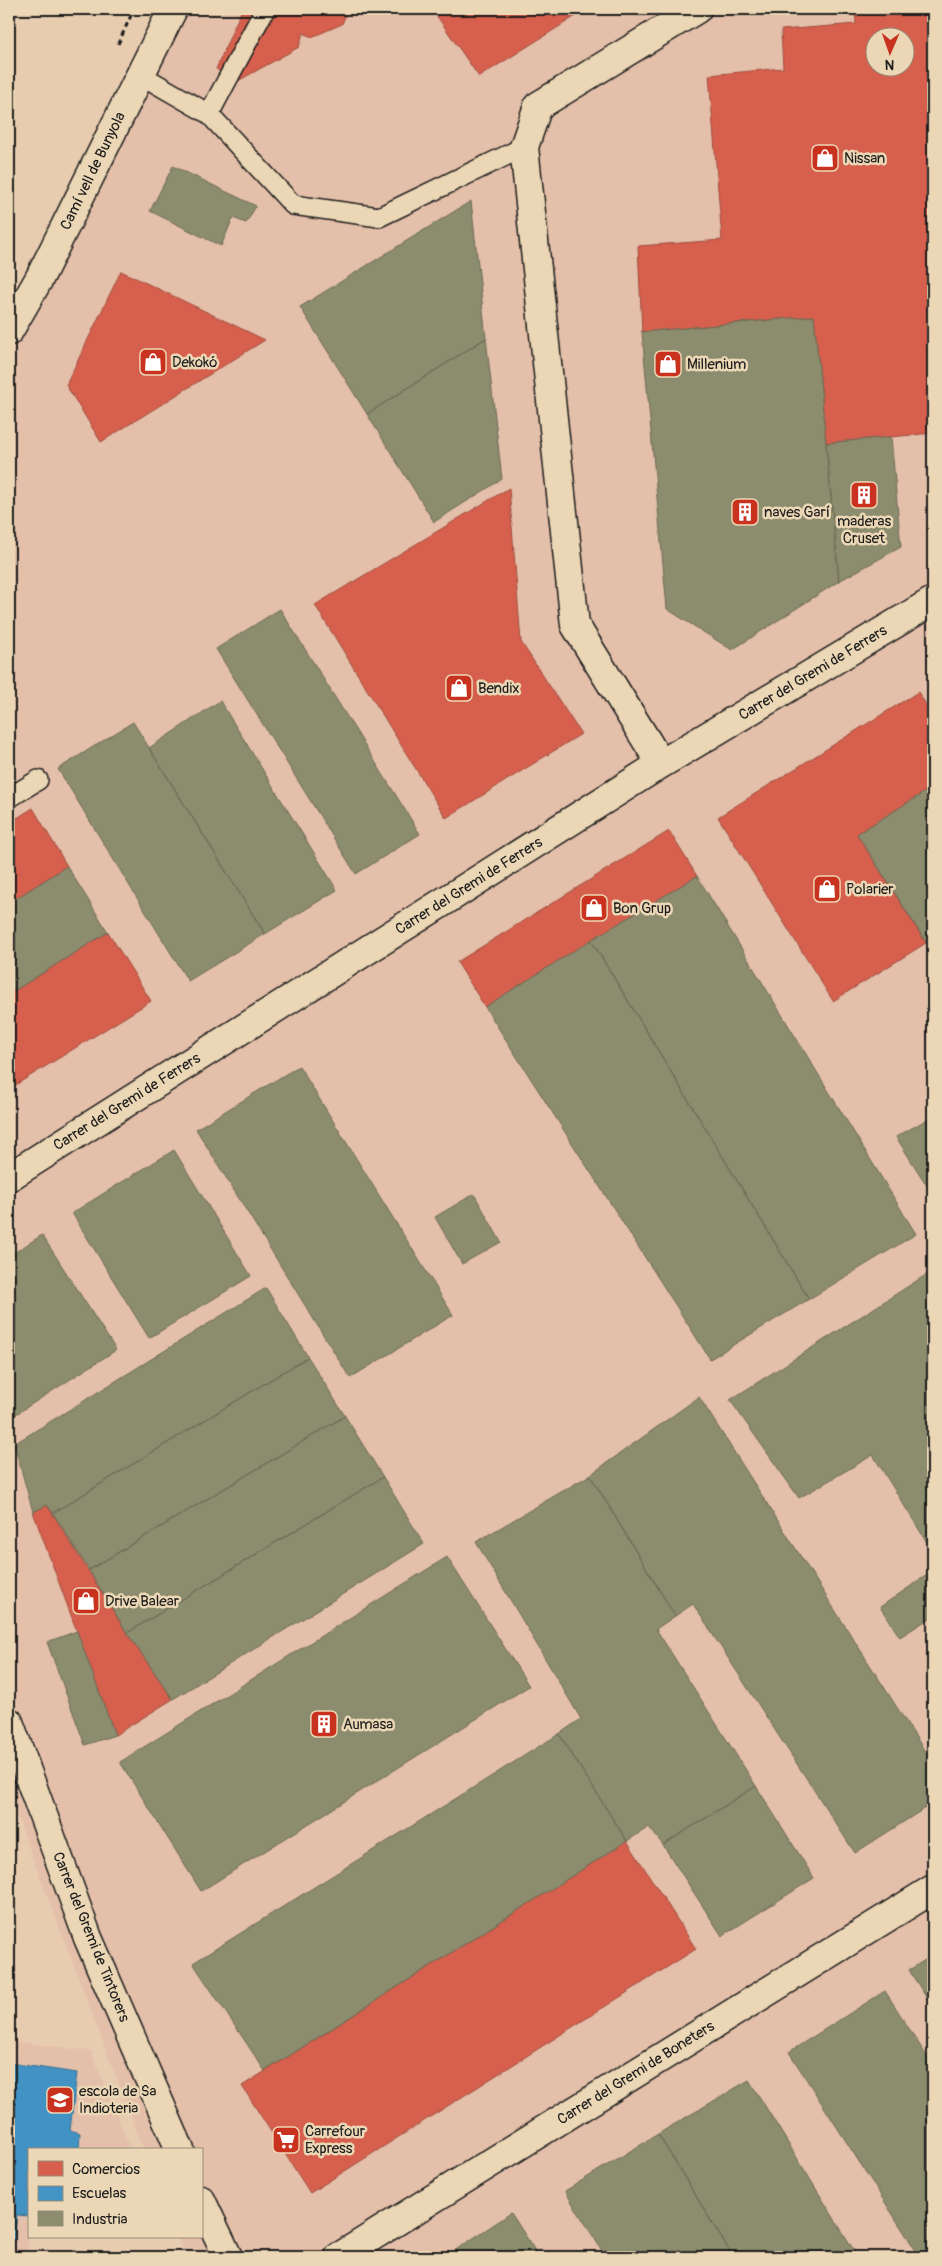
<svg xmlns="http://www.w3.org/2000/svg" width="942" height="2266" viewBox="0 0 942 2266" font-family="Pangolin,sans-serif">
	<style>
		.built { fill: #e4bfa9; fill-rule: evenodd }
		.shops { fill: #d6604d; stroke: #9e4c3e; fill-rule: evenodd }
		.schools { fill: #4393c3; stroke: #376f91 }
		.industry { fill: #8c8c6e; stroke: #6a6a55 }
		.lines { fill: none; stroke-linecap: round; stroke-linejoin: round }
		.lane-casing { stroke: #1c1c1c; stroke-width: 22 }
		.street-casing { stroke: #1c1c1c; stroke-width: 31 }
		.secondary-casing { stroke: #1c1c1c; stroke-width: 31 }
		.path { stroke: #1c1c1c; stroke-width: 3; stroke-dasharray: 5 4; stroke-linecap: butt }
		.lane { stroke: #ebd7b5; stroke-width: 19 }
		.street { stroke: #ebd7b5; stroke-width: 28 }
		.secondary { stroke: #ebd7b5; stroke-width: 28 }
		.labels { text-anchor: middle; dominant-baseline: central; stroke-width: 5; stroke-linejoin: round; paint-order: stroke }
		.poi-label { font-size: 15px; fill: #1c1c1c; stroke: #ebd7b5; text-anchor: start }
		.street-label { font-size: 15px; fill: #1c1c1c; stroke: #ebd7b5 }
	</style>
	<rect width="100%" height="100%" fill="#e8ccb0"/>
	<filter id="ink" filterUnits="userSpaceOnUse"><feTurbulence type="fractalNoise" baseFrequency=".02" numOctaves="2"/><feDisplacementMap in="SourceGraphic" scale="10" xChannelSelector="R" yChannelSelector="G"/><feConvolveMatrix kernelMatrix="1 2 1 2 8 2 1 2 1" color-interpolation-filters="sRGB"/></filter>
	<g filter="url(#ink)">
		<path class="built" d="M 173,9 L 933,9 L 933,2257 L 188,2257 L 177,2237 L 201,2237 L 201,2150 L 144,2150 L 9,1795 L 9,331 ZM 874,38 L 904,38 L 904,68 L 874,68 Z
			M 9,2041 L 91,2051 L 131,2150 L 29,2150 L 29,2237 L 26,2257 L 9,2257 Z"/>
		<path class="shops" d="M 242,9 L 348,9 L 342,24 L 312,37 L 303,33 L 299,47 L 238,81 L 216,69 Z
			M 432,9 L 587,9 L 479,77 Z
			M 855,9 L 933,9 L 933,433 L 826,443 L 814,316 L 642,332 L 638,246 L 722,240 L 709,75 L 783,68 L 781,30 L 856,24 ZM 874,38 L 904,38 L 904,68 L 874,68 Z
			M 121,271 L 265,340 L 101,442 L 66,385 Z
			M 509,488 L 521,642 L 581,734 L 446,818 L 315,605 Z
			M 918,692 L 933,716 L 933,787 L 857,834 L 926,943 L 833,1001 L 718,817 Z
			M 33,808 L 67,866 L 9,903 L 9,823 Z
			M 669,831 L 697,876 L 485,1007 L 457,962 Z
			M 108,932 L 151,1001 L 9,1089 L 9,994 Z
			M 47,1505 L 127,1633 L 173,1699 L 115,1735 L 33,1512 Z
			M 627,1841 L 696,1949 L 310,2193 L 242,2086 Z"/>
		<path class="schools" d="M 9,2063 L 77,2073 L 70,2130 L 80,2133 L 79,2150 L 29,2150 L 29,2216 L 17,2215 L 12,2257 L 9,2257 Z"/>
		<path class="industry" d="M 173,166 L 256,206 L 246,223 L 233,218 L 221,246 L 150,211 Z
			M 471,201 L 486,338 L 367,414 L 300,307 Z
			M 814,316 L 839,581 L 732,650 L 667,609 L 642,332 Z
			M 486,338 L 502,479 L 434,522 L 367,414 Z
			M 891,437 L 901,547 L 839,581 L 826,443 Z
			M 280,609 L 420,834 L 356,874 L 216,649 Z
			M 220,701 L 337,890 L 265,934 L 149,748 Z
			M 133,722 L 265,934 L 188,981 L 58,769 Z
			M 933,787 L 933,953 L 857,834 Z
			M 67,866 L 108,932 L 9,994 L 9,903 Z
			M 697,876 L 916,1234 L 809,1299 L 591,940 Z
			M 591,940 L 809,1299 L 710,1359 L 485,1007 Z
			M 299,1066 L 453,1315 L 350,1378 L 196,1129 Z
			M 933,1116 L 933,1195 L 896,1137 Z
			M 174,1150 L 251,1276 L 149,1338 L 72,1213 Z
			M 474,1194 L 501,1242 L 462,1264 L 435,1217 Z
			M 42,1235 L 116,1350 L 13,1416 L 9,1409 L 9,1256 Z
			M 929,1273 L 933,1279 L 933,1552 L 873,1455 L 799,1498 L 730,1400 Z
			M 266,1288 L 308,1357 L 53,1513 L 47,1505 L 33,1512 L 14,1444 Z
			M 308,1357 L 345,1416 L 89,1570 L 53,1513 Z
			M 699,1397 L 933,1764 L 933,1803 L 855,1853 L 693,1604 L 675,1616 L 590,1475 Z
			M 345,1416 L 383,1477 L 127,1633 L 89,1570 Z
			M 590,1475 L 675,1616 L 656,1629 L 756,1786 L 663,1845 L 649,1827 L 627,1841 L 559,1734 L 581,1719 L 476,1542 Z
			M 383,1477 L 424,1544 L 173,1699 L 127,1633 Z
			M 447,1557 L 529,1686 L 201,1891 L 120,1762 Z
			M 933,1571 L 933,1616 L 900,1637 L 880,1607 Z
			M 77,1631 L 115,1735 L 85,1745 L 47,1642 Z
			M 559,1734 L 627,1841 L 265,2071 L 193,1963 Z
			M 756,1786 L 814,1878 L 722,1936 L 663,1845 Z
			M 933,1955 L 933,2008 L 909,1970 Z
			M 885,1991 L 933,2066 L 933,2257 L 920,2257 L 789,2052 Z
			M 749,2080 L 858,2257 L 733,2257 L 658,2134 Z
			M 658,2134 L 733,2257 L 606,2257 L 565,2191 Z
			M 511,2213 L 539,2257 L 445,2257 Z"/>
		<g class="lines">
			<defs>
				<path id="lane" d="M 141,75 L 209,114 L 265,9
					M 209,114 L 293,205 L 379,217 L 524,147
					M 9,798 L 38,780"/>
				<path id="street" d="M 661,764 L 575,625 L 524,147 L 538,106 L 697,9
					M 9,1177 L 661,764 L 933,601
					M 9,1722 L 88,1938 L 180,2150
					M 201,2200 L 228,2257
					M 339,2257 L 933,1889"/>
				<path id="secondary" d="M 9,331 L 39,279 L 173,9"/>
			</defs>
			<use href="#lane" class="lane-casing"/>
			<use href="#street" class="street-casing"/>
			<use href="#secondary" class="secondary-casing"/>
			<path class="path" d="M 118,44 L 134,9"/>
			<use href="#lane" class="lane"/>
			<use href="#street" class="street"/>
			<use href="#secondary" class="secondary"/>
		</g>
	</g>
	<defs>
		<symbol id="shop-square" viewBox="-11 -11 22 22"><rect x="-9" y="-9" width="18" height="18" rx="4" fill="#c8321e" stroke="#ebd7b5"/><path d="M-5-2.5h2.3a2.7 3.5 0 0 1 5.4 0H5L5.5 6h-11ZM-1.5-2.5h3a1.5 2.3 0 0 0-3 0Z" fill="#fff"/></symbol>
		<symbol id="building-square" viewBox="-11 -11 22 22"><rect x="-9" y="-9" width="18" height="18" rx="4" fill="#c8321e" stroke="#ebd7b5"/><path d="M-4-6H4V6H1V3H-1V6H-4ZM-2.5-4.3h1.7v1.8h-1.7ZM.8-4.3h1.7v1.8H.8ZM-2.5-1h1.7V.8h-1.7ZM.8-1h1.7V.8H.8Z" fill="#fff"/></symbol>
		<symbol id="school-square" viewBox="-11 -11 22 22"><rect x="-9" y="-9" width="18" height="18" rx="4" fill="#c8321e" stroke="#ebd7b5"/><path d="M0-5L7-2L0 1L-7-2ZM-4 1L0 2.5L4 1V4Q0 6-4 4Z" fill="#fff"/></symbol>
		<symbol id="supermarket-square" viewBox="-11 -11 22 22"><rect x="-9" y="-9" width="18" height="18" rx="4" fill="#c8321e" stroke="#ebd7b5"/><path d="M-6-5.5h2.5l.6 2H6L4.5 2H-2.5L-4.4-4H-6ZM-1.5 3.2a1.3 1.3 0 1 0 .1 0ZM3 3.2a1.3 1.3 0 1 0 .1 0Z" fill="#fff"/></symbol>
	</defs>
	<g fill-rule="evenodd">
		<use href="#shop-square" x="809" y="142" width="32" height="32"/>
		<use href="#shop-square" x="137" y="346" width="32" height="32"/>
		<use href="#shop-square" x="652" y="348" width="32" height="32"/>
		<use href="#building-square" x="848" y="479" width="32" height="32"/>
		<use href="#building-square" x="729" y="496" width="32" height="32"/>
		<use href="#shop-square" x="443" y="672" width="32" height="32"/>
		<use href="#shop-square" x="811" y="873" width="32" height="32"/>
		<use href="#shop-square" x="578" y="892" width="32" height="32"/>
		<use href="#shop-square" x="70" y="1585" width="32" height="32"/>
		<use href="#building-square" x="308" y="1708" width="32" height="32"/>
		<use href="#school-square" x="44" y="2084" width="32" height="32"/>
		<use href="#supermarket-square" x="270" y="2124" width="32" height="32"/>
	</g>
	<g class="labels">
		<g class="poi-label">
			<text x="844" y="158">Nissan</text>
			<text x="172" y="362">Dekokó</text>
			<text x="687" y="364">Millenium</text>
			<text x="764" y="512">naves Garí</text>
			<text x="864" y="521" text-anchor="middle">maderas<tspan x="864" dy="17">Cruset</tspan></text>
			<text x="478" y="688">Bendix</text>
			<text x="846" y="889">Polarier</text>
			<text x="613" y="908">Bon Grup</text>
			<text x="105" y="1601">Drive Balear</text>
			<text x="343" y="1724">Aumasa</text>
			<text x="79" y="2091">escola de Sa<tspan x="79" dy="17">Indioteria</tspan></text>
			<text x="305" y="2131">Carrefour<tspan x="305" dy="17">Express</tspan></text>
		</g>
		<g class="street-label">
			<text transform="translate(93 171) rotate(-64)">Camí vell de Bunyola</text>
			<text transform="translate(813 673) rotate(-31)">Carrer del Gremi de Ferrers</text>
			<text transform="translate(469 886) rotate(-32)">Carrer del Gremi de Ferrers</text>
			<text transform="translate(127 1102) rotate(-32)">Carrer del Gremi de Ferrers</text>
			<text transform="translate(91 1937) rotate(68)">Carrer del Gremi de Tintorers</text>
			<text transform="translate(636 2073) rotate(-32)">Carrer del Gremi de Boneters</text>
		</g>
	</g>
	<rect width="942" height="2266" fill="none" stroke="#ebd7b5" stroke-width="30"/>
	<rect x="15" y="15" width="912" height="2236" fill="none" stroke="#1c1c1c" stroke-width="2" filter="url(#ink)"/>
	<rect x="28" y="2148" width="175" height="90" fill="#ebd7b5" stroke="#988c78"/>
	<rect x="38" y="2161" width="25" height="15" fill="#d6604d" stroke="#988c78"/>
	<text x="72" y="2174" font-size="15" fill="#1c1c1c">Comercios</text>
	<rect x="38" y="2186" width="25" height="15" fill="#4393c3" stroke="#988c78"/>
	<text x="72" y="2198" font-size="15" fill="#1c1c1c">Escuelas</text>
	<rect x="38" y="2211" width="25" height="15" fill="#8c8c6e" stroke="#988c78"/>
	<text x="72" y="2224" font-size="15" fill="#1c1c1c">Industria</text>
	<g transform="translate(890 52) rotate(182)"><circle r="24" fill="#ebd7b5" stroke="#988c78"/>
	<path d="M0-4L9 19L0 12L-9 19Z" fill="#c8321e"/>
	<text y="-8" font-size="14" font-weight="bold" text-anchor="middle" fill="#1c1c1c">N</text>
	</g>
</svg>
